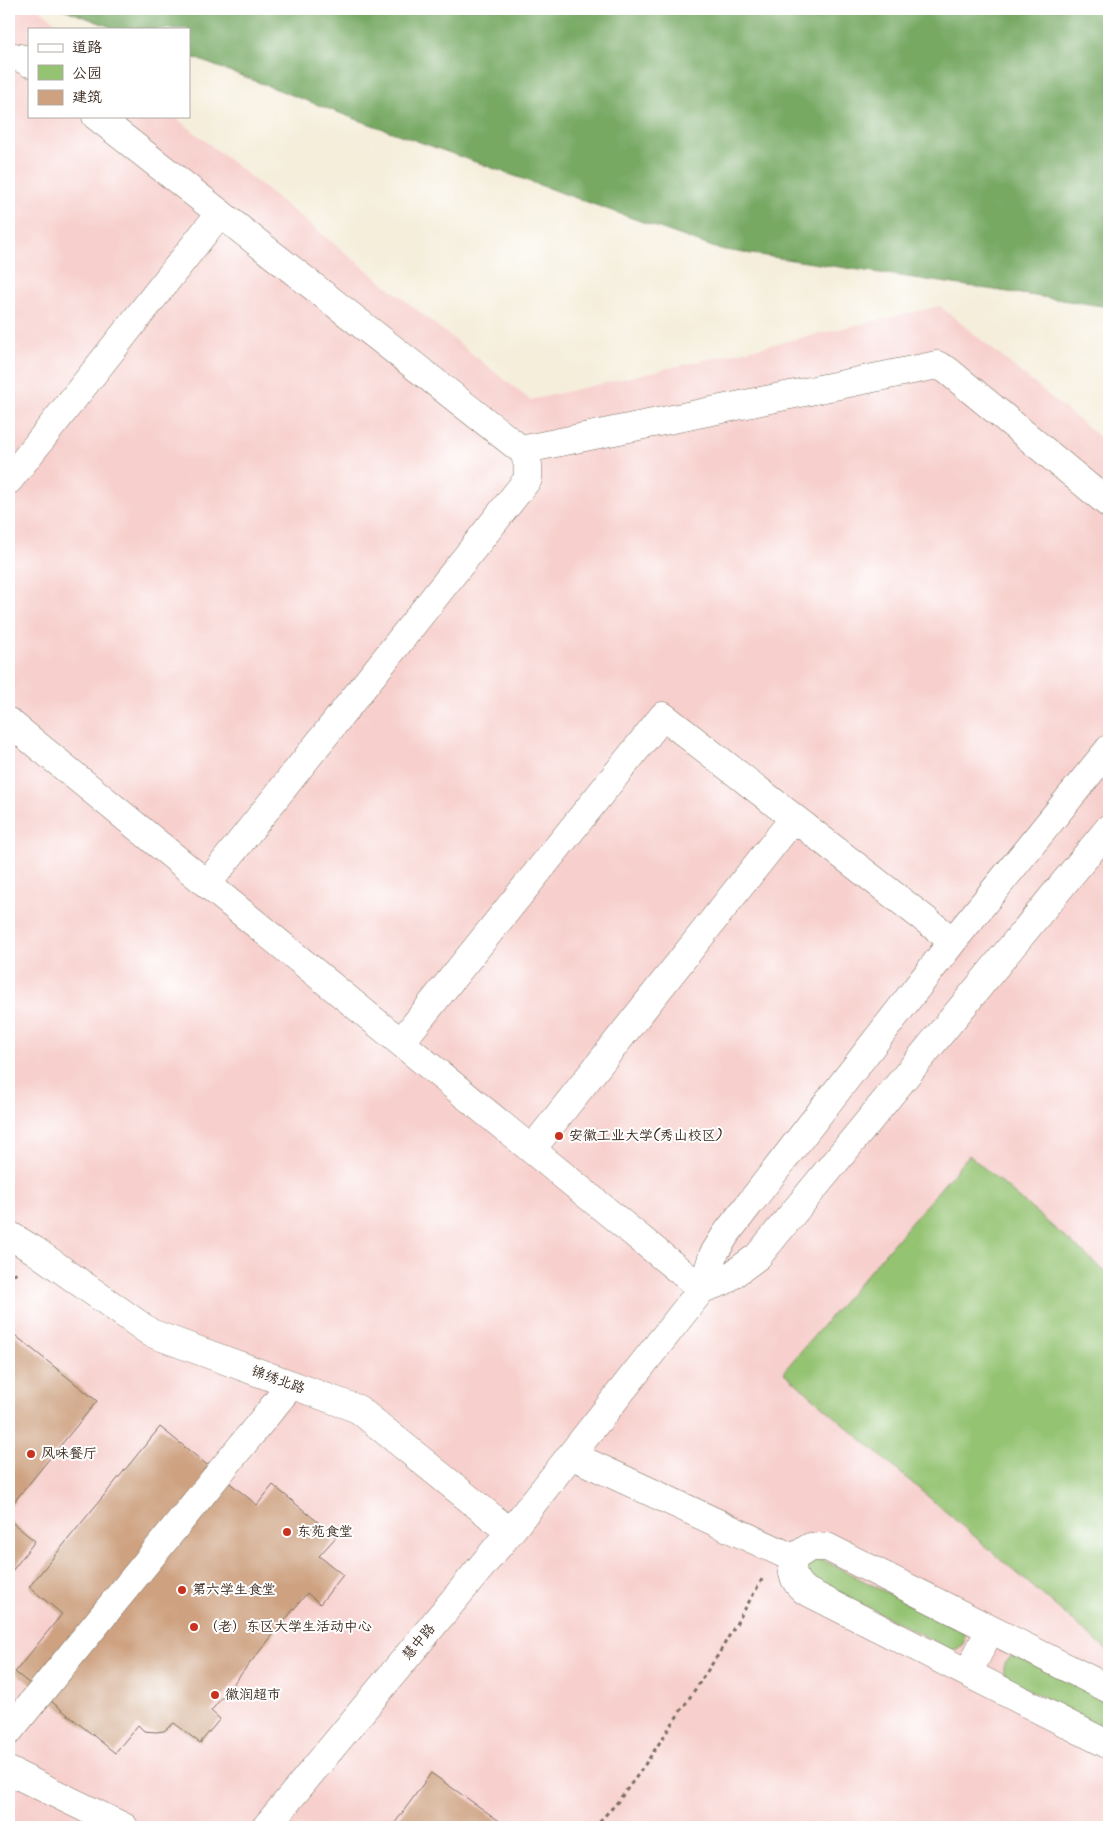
<svg xmlns="http://www.w3.org/2000/svg" width="1118" height="1836" viewBox="0 0 1118 1836" font-family="Kalam,'LXGW WenKai TC',sans-serif">
	<style>
		.built { fill: #f7d0cd }
		.green { fill: #94c372; stroke: #687648 }
		.forest { fill: #77a964; stroke: #596a41 }
		.building { fill: #cea281 }
		.lines { fill: none; stroke-linecap: round; stroke-linejoin: round }
		.minor-casing { stroke: #7c6f60; stroke-width: 29 }
		.path { stroke: #7c6f60; stroke-width: 3; stroke-dasharray: 4 4; stroke-linecap: butt }
		.minor { stroke: #fff; stroke-width: 28 }
		.poi-dot { fill: #c8321e; stroke: #fff; stroke-width: 2 }
		.labels { text-anchor: middle; dominant-baseline: central; stroke-width: 4; stroke-linejoin: round; paint-order: stroke }
		.poi-label { font-size: 14px; fill: #3b2a1e; stroke: #fff; text-anchor: start }
		.street-label { font-size: 14px; fill: #3b2a1e; stroke: #fff }
	</style>
	<rect width="100%" height="100%" fill="#fff"/>
	<filter id="ink" filterUnits="userSpaceOnUse"><feTurbulence type="fractalNoise" baseFrequency=".02" numOctaves="2"/><feDisplacementMap in="SourceGraphic" scale="10" xChannelSelector="R" yChannelSelector="G"/><feConvolveMatrix kernelMatrix="1 2 1 2 8 2 1 2 1" color-interpolation-filters="sRGB"/></filter>
	<filter id="wash" filterUnits="userSpaceOnUse"><feTurbulence type="fractalNoise" baseFrequency=".0096" numOctaves="4" result="noise"/><feDisplacementMap in="SourceGraphic" scale="20" xChannelSelector="R" yChannelSelector="G"/><feGaussianBlur stdDeviation="1.12" result="paint"/><feColorMatrix in="noise" values="0 0 0 0 0 0 0 0 0 0 0 0 0 0 0 0 0 1.4 0 .05"/><feComposite in="paint" operator="in"/></filter>
	<g filter="url(#wash)">
		<rect width="100%" height="100%" fill="#f5eedb"/>
		<path class="built" d="M 9,9 L 39,9 L 65,29 L 29,29 L 29,116 L 174,116 L 530,400 L 940,306 L 1109,445 L 1109,1827 L 9,1827 Z"/>
		<path class="green" d="M 969,1155 L 1109,1275 L 1109,1652 L 783,1372 Z
			M 812,1560 L 823,1561 L 829,1563 L 964,1632 C 966,1640 964,1644 957,1649 L 951,1650 L 809,1577 C 805,1571 806,1565 812,1560 Z
			M 1017,1655 L 1109,1700 L 1109,1731 L 1006,1678 C 1001,1667 1005,1657 1017,1655 Z"/>
		<path class="forest" d="M 63,9 L 1109,9 L 1109,307 L 718,249 L 350,117 L 189,56 L 189,29 L 116,29 Z"/>
		<g id="blocks">
			<path class="building" d="M 11,1332 L 97,1401 L 9,1508 L 9,1335 Z
				M 160,1427 L 257,1505 L 273,1485 L 336,1537 L 319,1556 L 343,1575 L 320,1604 L 307,1593 L 211,1711 L 220,1719 L 200,1743 L 174,1723 L 164,1731 L 156,1732 L 144,1731 L 138,1725 L 115,1753 L 15,1672 L 62,1614 L 29,1587 Z
				M 9,1520 L 35,1541 L 9,1575 Z
				M 431,1773 L 508,1827 L 392,1827 Z"/>
		</g>
	</g>
	<g filter="url(#ink)">
		<use href="#blocks" fill-opacity="0" stroke="#7c6f60" stroke-width="1"/>
		<g class="lines">
			<defs>
				<path id="minor" d="M 9,56 L 24,59 L 29,63
					M 96,116 L 519,448 L 526,449 L 937,365 L 947,370 L 1109,504
					M 9,480 L 220,213
					M 9,722 L 702,1289 L 724,1281 L 758,1256 L 1109,828
					M 207,884 L 528,479 L 528,465 L 523,449
					M 401,1042 L 663,716 L 794,818
					M 532,1149 L 794,818 L 953,941
					M 9,1235 L 34,1250 L 151,1333 L 358,1409 L 510,1532
					M 571,1455 L 793,1558
					M 968,1673 L 990,1630
					M 1109,1689 L 827,1547 L 810,1547 L 793,1558 C 791,1572 793,1581 804,1590 L 1109,1745
					M 9,1731 L 291,1385
					M 9,1771 L 124,1827
					M 266,1827 L 510,1532 L 702,1289 L 713,1255 L 726,1234 L 953,941 L 1109,749"/>
			</defs>
			<use href="#minor" class="minor-casing"/>
			<path class="path" d="M 9,1281 L 16,1272
				M 594,1827 L 616,1804 L 640,1772 L 718,1655 L 764,1576"/>
			<use href="#minor" class="minor"/>
		</g>
	</g>
	<g class="poi-dot">
		<circle cx="559" cy="1136" r="5"/>
		<circle cx="31" cy="1454" r="5"/>
		<circle cx="287" cy="1532" r="5"/>
		<circle cx="182" cy="1590" r="5"/>
		<circle cx="194" cy="1627" r="5"/>
		<circle cx="215" cy="1695" r="5"/>
	</g>
	<g class="labels">
		<g class="poi-label">
			<text x="569" y="1136">安徽工业大学(秀山校区)</text>
			<text x="41" y="1454">风味餐厅</text>
			<text x="297" y="1532">东苑食堂</text>
			<text x="192" y="1590">第六学生食堂</text>
			<text x="204" y="1627">（老）东区大学生活动中心</text>
			<text x="225" y="1695">徽润超市</text>
		</g>
		<g class="street-label">
			<text transform="translate(278 1380) rotate(20)">锦绣北路</text>
			<text transform="translate(419 1642) rotate(-50)">慧中路</text>
		</g>
	</g>
	<rect width="1118" height="1836" fill="none" stroke="#fff" stroke-width="30"/>
	<rect x="28" y="28" width="162" height="90" fill="#ffffff" stroke="#b1aaa5"/>
	<rect x="38" y="44" width="25" height="8" fill="#ffffff" stroke="#b1aaa5"/>
	<text x="72" y="52" font-size="15" fill="#3b2a1e">道路</text>
	<rect x="38" y="65" width="25" height="15" fill="#94c372" stroke="#b1aaa5"/>
	<text x="72" y="78" font-size="15" fill="#3b2a1e">公园</text>
	<rect x="38" y="90" width="25" height="15" fill="#cea281" stroke="#b1aaa5"/>
	<text x="72" y="102" font-size="15" fill="#3b2a1e">建筑</text>
</svg>
